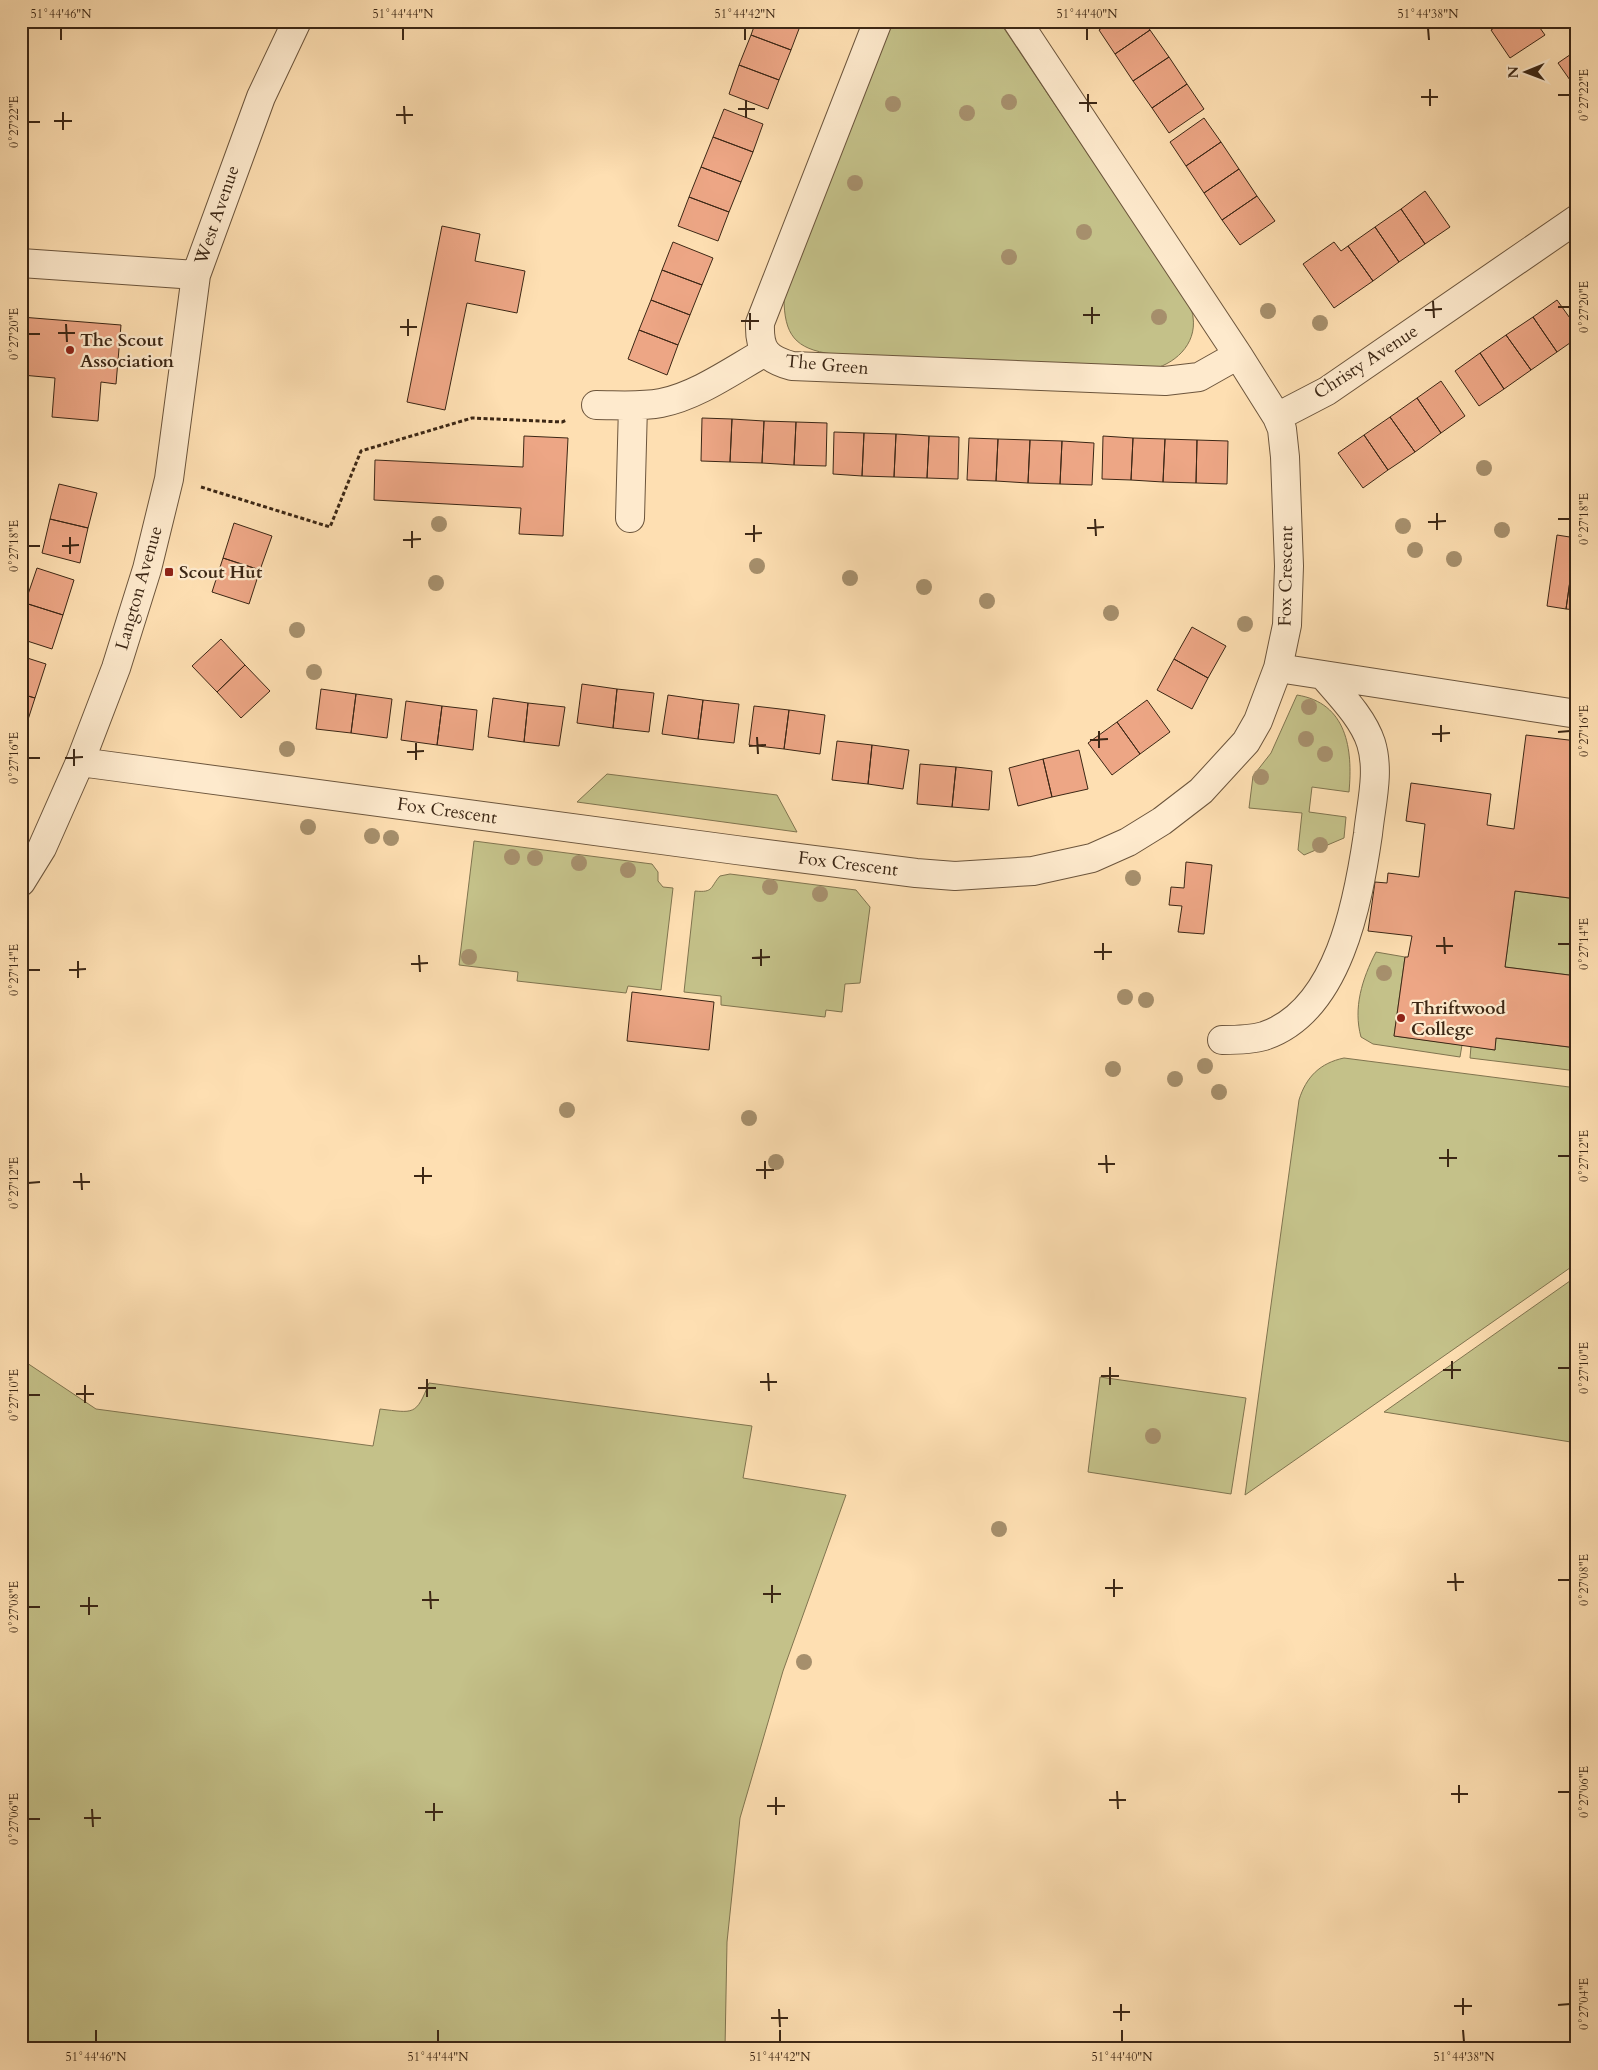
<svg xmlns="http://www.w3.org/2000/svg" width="1598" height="2070" viewBox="0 0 1598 2070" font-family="Cardo,serif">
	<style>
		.green { fill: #c4c189; stroke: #80744f }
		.building { fill: #eda685; stroke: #3c2715 }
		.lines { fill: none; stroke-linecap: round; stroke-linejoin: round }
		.minor-casing { stroke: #6c553c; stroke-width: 30 }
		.path { stroke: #3c2715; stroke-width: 3; stroke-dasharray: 4 2.5; stroke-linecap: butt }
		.minor { stroke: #feeacd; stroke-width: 28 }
		.tree { fill: #a68f6c }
		.ticks { fill: none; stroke: #3c2715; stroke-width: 2 }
		.poi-dot { fill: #8f2418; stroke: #feeacd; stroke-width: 2 }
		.labels { text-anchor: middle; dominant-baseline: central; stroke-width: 4.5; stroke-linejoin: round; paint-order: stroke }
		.street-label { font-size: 18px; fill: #3c2715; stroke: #feeacd }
		.poi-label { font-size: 18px; font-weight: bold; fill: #3c2715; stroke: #feeacd; text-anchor: start }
		.neatline { fill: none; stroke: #3c2715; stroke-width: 2 }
		.ticks-label { font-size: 12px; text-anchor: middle; fill: #3c2715 }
	</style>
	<rect width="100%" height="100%" fill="#fedfb2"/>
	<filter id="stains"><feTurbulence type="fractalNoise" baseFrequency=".004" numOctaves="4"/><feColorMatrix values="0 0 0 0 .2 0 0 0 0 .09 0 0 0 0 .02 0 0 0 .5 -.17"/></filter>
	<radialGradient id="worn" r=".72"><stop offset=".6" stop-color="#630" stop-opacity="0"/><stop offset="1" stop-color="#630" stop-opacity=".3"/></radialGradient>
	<path class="green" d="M 889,21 L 999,21 L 1185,299 C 1187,304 1193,311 1193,317 C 1197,345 1174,365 1149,370 L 832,354 C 795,349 784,335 784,297 Z
		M 1297,695 C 1347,703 1353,749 1349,792 L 1312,787 L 1309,812 L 1346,817 L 1344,838 L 1304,855 L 1298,850 L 1302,813 L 1249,808 L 1253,776 L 1271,753 Z
		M 607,774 L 777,795 L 797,832 L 577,802 Z
		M 474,841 L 652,864 L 658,872 L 658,881 L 663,887 L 673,888 L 661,990 L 628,986 L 626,993 L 517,981 L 518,972 L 459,965 Z
		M 730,874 L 856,890 L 870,907 L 860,983 L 845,984 L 842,1012 L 826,1010 L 825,1017 L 721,1005 L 721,996 L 684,992 L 695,891 C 714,893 710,887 720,876 Z
		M 1515,891 L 1577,899 L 1577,976 L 1505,967 Z
		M 1376,952 L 1405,957 L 1394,1036 L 1462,1045 L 1460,1057 L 1373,1044 L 1361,1037 C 1353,1008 1362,979 1376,952 Z
		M 1496,1038 L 1577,1048 L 1577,1071 L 1470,1058 L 1471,1046 L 1495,1050 Z
		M 1344,1058 L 1577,1088 L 1577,1263 L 1245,1495 L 1299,1100 C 1306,1077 1320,1063 1344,1058 Z
		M 1577,1276 L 1577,1443 L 1384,1412 Z
		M 21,1359 L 96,1409 L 373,1446 L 380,1409 C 414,1413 416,1416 429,1383 L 752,1426 L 743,1478 L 846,1495 L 783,1671 L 740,1818 L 727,1942 L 725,2049 L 21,2049 Z
		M 1100,1377 L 1246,1398 L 1231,1494 L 1088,1472 Z"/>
	<path class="building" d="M 756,21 L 802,21 L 791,50 L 751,35 Z
		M 1111,21 L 1144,21 L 1150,30 L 1115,54 L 1099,30 Z
		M 1500,21 L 1535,21 L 1545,35 L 1510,58 L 1491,30 L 1502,23 Z
		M 1150,30 L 1169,57 L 1133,81 L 1115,54 Z
		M 751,35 L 791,50 L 779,80 L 739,65 Z
		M 1577,50 L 1577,90 L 1558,63 Z
		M 1169,57 L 1187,84 L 1152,108 L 1133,81 Z
		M 739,65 L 779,80 L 768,109 L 729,94 Z
		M 1187,84 L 1204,109 L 1169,133 L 1152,108 Z
		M 724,109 L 763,124 L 753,152 L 713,137 Z
		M 1204,118 L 1221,142 L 1186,166 L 1170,142 Z
		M 713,137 L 753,152 L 741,182 L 701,167 Z
		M 1221,142 L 1239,169 L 1204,193 L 1186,166 Z
		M 701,167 L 741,182 L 729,212 L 689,197 Z
		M 1239,169 L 1257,196 L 1222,220 L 1204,193 Z
		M 1425,191 L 1450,227 L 1425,244 L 1401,209 Z
		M 1257,196 L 1275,221 L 1240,245 L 1222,220 Z
		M 689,197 L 729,212 L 718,241 L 678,226 Z
		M 1401,209 L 1425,244 L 1399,262 L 1375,227 Z
		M 442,226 L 480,234 L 475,261 L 525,271 L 517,313 L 467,303 L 445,410 L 407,402 Z
		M 1375,227 L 1399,262 L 1373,281 L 1348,246 Z
		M 673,242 L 713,258 L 702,285 L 662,270 Z
		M 1334,242 L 1341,251 L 1348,246 L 1373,281 L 1334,308 L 1303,264 Z
		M 662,270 L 702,285 L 690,315 L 651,300 Z
		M 651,300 L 690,315 L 678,345 L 639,330 Z
		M 1557,300 L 1577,328 L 1577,338 L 1557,352 L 1533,317 Z
		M 21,317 L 121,325 L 116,384 L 101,382 L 98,421 L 52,417 L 55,378 L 22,375 L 21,388 Z
		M 1533,317 L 1557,352 L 1531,370 L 1506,335 Z
		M 639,330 L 678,345 L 667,375 L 628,359 Z
		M 1506,335 L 1531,370 L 1504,389 L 1480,353 Z
		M 1480,353 L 1504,389 L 1479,406 L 1455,371 Z
		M 1441,381 L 1465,416 L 1441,433 L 1417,398 Z
		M 1417,398 L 1441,433 L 1415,452 L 1390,417 Z
		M 1390,417 L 1415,452 L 1388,470 L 1364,435 Z
		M 702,418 L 732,419 L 730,462 L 701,461 Z
		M 732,419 L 764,421 L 762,463 L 730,462 Z
		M 764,421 L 796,422 L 794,465 L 762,463 Z
		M 796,422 L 827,423 L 826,466 L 794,465 Z
		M 834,432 L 864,433 L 862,476 L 833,474 Z
		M 864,433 L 896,434 L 894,477 L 862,476 Z
		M 896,434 L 929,436 L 927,478 L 894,477 Z
		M 1364,435 L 1388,470 L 1363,488 L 1338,453 Z
		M 524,436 L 568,438 L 563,536 L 519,534 L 521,508 L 374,500 L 375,460 L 523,467 Z
		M 929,436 L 959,437 L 958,479 L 927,478 Z
		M 1103,436 L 1133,438 L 1131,480 L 1102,479 Z
		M 969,438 L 998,439 L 996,481 L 967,480 Z
		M 1133,438 L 1165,439 L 1163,482 L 1131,480 Z
		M 998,439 L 1030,440 L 1028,483 L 996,481 Z
		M 1165,439 L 1197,440 L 1196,483 L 1163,482 Z
		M 1030,440 L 1062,441 L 1060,484 L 1028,483 Z
		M 1197,440 L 1228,441 L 1227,484 L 1196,483 Z
		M 1062,441 L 1094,443 L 1092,485 L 1060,484 Z
		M 59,484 L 97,493 L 88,528 L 50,519 Z
		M 50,519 L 88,528 L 80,563 L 42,553 Z
		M 234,523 L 272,536 L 260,570 L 223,558 Z
		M 1557,535 L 1576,538 L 1566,609 L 1547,606 Z
		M 1576,538 L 1577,538 L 1577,610 L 1566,609 Z
		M 223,558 L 260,570 L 249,604 L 212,592 Z
		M 37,568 L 74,580 L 63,615 L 25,603 Z
		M 25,603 L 63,615 L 52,649 L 21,639 L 21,615 Z
		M 1192,627 L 1226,646 L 1208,678 L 1174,659 Z
		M 221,639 L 245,665 L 217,692 L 192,666 Z
		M 21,656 L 46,664 L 35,698 L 21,694 Z
		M 1174,659 L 1208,678 L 1192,709 L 1157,690 Z
		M 245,665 L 270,691 L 241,718 L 217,692 Z
		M 582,684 L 617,689 L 613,728 L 577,723 Z
		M 321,689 L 356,694 L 351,733 L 316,729 Z
		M 617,689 L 654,693 L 649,732 L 613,728 Z
		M 21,694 L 35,698 L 24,732 L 21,731 Z
		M 356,694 L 392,699 L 387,738 L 351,733 Z
		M 668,695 L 703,700 L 698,739 L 662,734 Z
		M 493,698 L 528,703 L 524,742 L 488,737 Z
		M 703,700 L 739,704 L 734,743 L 698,739 Z
		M 1147,700 L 1170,732 L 1140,754 L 1117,722 Z
		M 406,701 L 442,706 L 437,745 L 401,740 Z
		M 528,703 L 565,707 L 559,746 L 524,742 Z
		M 442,706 L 477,710 L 473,750 L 437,745 Z
		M 754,706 L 789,710 L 784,749 L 749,745 Z
		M 789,710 L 825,715 L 820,754 L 784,749 Z
		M 1117,722 L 1140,754 L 1112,775 L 1088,743 Z
		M 1526,735 L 1577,741 L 1577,781 L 1570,835 L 1577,836 L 1577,899 L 1515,891 L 1505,967 L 1577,976 L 1577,1048 L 1496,1038 L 1495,1050 L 1394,1036 L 1405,957 L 1408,957 L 1412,936 L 1368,931 L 1375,882 L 1387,883 L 1388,873 L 1419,877 L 1425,824 L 1406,821 L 1411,783 L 1491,794 L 1487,825 L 1514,829 Z
		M 837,741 L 872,745 L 868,784 L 832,780 Z
		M 872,745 L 909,750 L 903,789 L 868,784 Z
		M 1079,750 L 1088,789 L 1052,797 L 1043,759 Z
		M 1043,759 L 1052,797 L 1018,806 L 1009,768 Z
		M 920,764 L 956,767 L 952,807 L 917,804 Z
		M 956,767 L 992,771 L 989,810 L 952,807 Z
		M 1186,862 L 1212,865 L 1204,934 L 1178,932 L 1182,906 L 1169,905 L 1171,887 L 1184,888 Z
		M 632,992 L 714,1002 L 709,1050 L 627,1041 Z"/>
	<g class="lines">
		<defs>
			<path id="minor" d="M 878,21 L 760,323 C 759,350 766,359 792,366 L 1165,381 L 1199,377 L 1238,355
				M 21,263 L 196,275
				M 596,405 C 617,405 640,407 661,403 C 697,396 733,370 765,352
				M 1277,417 L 1327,391 L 1577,219
				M 630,518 L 633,406
				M 1278,668 L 1577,714
				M 80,762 L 736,850 L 916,873 L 955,876 L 1033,871 L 1092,858 L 1128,842 L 1162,821 L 1201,791 L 1246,742 L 1258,721 L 1278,668 L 1287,625 L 1289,566 L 1285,457 L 1282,429 L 1277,417 L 1238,355 L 1017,21
				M 21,882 L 42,848 L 80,762 L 116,668 L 147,569 L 169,479 L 196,275 L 261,97 L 297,21
				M 1222,1040 C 1235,1040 1251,1040 1264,1036 C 1339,1011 1358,902 1368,834 C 1371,804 1380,772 1371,743 C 1363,718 1340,695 1323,675"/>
		</defs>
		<use href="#minor" class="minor-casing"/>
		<path class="path" d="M 201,487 L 330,527 L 361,451 L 472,418 L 562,422 L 567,420"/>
		<use href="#minor" class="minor"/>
	</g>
	<g class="tree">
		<circle cx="1009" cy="102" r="8"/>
		<circle cx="893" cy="104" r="8"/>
		<circle cx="967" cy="113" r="8"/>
		<circle cx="855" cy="183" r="8"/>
		<circle cx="1084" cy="232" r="8"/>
		<circle cx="1009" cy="257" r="8"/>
		<circle cx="1268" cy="311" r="8"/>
		<circle cx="1159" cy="317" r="8"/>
		<circle cx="1320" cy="323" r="8"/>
		<circle cx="1484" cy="468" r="8"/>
		<circle cx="439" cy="524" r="8"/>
		<circle cx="1403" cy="526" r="8"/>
		<circle cx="1502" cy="530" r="8"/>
		<circle cx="1415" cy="550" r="8"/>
		<circle cx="1454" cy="559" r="8"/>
		<circle cx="757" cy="566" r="8"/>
		<circle cx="850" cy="578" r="8"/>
		<circle cx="436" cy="583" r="8"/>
		<circle cx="924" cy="587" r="8"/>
		<circle cx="987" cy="601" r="8"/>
		<circle cx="1111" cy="613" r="8"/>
		<circle cx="1245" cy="624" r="8"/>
		<circle cx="297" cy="630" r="8"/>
		<circle cx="314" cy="672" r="8"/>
		<circle cx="1309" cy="707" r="8"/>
		<circle cx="1306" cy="739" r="8"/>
		<circle cx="287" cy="749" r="8"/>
		<circle cx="1325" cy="754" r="8"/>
		<circle cx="1261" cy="777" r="8"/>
		<circle cx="308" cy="827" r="8"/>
		<circle cx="372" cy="836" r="8"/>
		<circle cx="391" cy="838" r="8"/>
		<circle cx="1320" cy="845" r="8"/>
		<circle cx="512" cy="857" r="8"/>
		<circle cx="535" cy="858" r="8"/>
		<circle cx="579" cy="863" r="8"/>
		<circle cx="628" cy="870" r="8"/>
		<circle cx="1133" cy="878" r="8"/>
		<circle cx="770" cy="887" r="8"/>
		<circle cx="820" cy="894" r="8"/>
		<circle cx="469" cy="957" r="8"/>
		<circle cx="1384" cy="973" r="8"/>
		<circle cx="1125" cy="997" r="8"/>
		<circle cx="1146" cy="1000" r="8"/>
		<circle cx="1205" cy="1066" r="8"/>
		<circle cx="1113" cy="1069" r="8"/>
		<circle cx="1175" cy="1079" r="8"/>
		<circle cx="1219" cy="1092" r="8"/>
		<circle cx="567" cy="1110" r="8"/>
		<circle cx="749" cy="1118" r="8"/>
		<circle cx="776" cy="1162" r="8"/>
		<circle cx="1153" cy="1436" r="8"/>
		<circle cx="999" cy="1529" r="8"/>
		<circle cx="804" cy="1662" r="8"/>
	</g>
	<path class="ticks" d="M 61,28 L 61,40M 403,28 L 403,40M 745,28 L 745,40M 1087,28 L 1087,40M 1428,28 L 1429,40M 1430,89 L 1430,106M 1088,94 L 1088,112M 1558,95 L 1570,95M 1421,97 L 1438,97M 746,100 L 746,118M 1079,103 L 1097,103M 404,106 L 405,124M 738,109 L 755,109M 63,112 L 63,130M 396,115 L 413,115M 54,121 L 72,121M 28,122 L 40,122M 1433,301 L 1434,318M 1092,307 L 1092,324M 1558,307 L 1570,307M 1425,310 L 1442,309M 750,313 L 750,330M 1083,315 L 1100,315M 408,319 L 408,336M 741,321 L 759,321M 66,324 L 67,342M 400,327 L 417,327M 58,333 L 75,333M 28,334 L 40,334M 1437,513 L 1437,530M 1095,519 L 1096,536M 1558,519 L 1570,519M 1428,522 L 1446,521M 754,525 L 754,542M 1087,528 L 1104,527M 412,531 L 412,548M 745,534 L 762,533M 70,537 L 70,554M 403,540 L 421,539M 28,546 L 40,546M 62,546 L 79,545M 1441,725 L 1441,742M 1099,731 L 1099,748M 1558,732 L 1570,731M 1432,734 L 1450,733M 757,737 L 758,754M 1090,740 L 1108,739M 416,743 L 416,760M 749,746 L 766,745M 74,749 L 74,766M 407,752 L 424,751M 28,758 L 40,758M 65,758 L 83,757M 1444,937 L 1445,954M 1103,943 L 1103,960M 1558,944 L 1570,944M 1436,946 L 1453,946M 761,949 L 761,966M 1094,952 L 1112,952M 419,955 L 420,972M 752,958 L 770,957M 78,961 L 78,978M 411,964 L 428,963M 28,970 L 40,970M 69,970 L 86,969M 1448,1149 L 1448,1167M 1106,1155 L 1107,1173M 1558,1156 L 1570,1156M 1439,1158 L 1457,1158M 765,1161 L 765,1179M 1098,1164 L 1115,1164M 423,1167 L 423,1184M 756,1170 L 774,1170M 81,1173 L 82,1190M 414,1176 L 432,1176M 73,1182 L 90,1182M 28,1183 L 40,1182M 1452,1361 L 1452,1379M 1110,1367 L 1110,1385M 1558,1368 L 1570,1368M 1443,1370 L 1461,1370M 768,1373 L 769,1391M 1101,1376 L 1119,1376M 427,1379 L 427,1397M 760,1382 L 777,1382M 85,1385 L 85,1403M 418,1388 L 436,1388M 76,1394 L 94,1394M 28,1395 L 40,1395M 1455,1573 L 1456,1591M 1114,1579 L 1114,1597M 1558,1580 L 1570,1580M 1447,1582 L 1464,1582M 772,1585 L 772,1603M 1105,1588 L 1123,1588M 430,1591 L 431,1609M 763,1594 L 781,1594M 89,1597 L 89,1615M 422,1600 L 439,1600M 80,1606 L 98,1606M 28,1607 L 40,1607M 1459,1785 L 1459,1803M 1117,1791 L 1118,1809M 1558,1792 L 1570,1792M 1451,1794 L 1468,1794M 776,1797 L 776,1815M 1109,1800 L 1126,1800M 434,1803 L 434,1821M 767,1806 L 785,1806M 92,1809 L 93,1827M 425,1812 L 443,1812M 84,1818 L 101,1818M 28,1819 L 40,1819M 1463,1998 L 1463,2015M 1121,2004 L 1121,2021M 1558,2005 L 1570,2004M 1454,2006 L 1472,2006M 779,2009 L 780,2027M 1113,2012 L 1130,2012M 771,2018 L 788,2018M 96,2030 L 96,2042M 438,2030 L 438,2042M 780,2030 L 780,2042M 1122,2030 L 1122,2042M 1463,2030 L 1464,2042"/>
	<g class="poi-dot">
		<circle cx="70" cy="350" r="5"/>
		<rect x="164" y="567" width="10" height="10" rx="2.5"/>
		<circle cx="1401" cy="1018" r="5"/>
	</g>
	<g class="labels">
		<g class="street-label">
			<text transform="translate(217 215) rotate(-71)">West Avenue</text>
			<text transform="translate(1366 362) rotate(-33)">Christy Avenue</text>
			<text transform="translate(827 365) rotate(5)">The Green</text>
			<text transform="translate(1286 576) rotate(-89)">Fox Crescent</text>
			<text transform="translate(139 588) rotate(-74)">Langton Avenue</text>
			<text transform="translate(447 811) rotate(8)">Fox Crescent</text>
			<text transform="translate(848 864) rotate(7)">Fox Crescent</text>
		</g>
		<g class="poi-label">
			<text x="80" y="340">The Scout<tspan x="80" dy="21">Association</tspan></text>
			<text x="179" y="572">Scout Hut</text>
			<text x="1411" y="1008">Thriftwood<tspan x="1411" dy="21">College</tspan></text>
		</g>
	</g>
	<rect width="1598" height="2070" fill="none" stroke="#fedfb2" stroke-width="55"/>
	<g transform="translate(1526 72) rotate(269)" stroke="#feeacd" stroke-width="4" paint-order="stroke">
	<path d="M0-4L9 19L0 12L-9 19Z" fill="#3c2715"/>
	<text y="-8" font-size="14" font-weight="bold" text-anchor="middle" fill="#3c2715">N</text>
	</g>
	<rect x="28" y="28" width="1542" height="2014" class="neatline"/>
	<g class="ticks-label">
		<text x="61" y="18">51°44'46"N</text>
		<text x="403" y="18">51°44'44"N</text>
		<text x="745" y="18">51°44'42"N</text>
		<text x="1087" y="18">51°44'40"N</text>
		<text x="1428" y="18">51°44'38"N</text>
		<text transform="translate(1584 95) rotate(-90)" y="4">0°27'22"E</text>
		<text transform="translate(14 122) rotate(-90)" y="4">0°27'22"E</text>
		<text transform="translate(1584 307) rotate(-90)" y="4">0°27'20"E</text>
		<text transform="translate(14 334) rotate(-90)" y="4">0°27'20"E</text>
		<text transform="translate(1584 519) rotate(-90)" y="4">0°27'18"E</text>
		<text transform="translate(14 546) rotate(-90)" y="4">0°27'18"E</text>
		<text transform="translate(1584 731) rotate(-90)" y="4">0°27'16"E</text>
		<text transform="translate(14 758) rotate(-90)" y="4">0°27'16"E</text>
		<text transform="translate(1584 944) rotate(-90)" y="4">0°27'14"E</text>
		<text transform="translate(14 970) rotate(-90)" y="4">0°27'14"E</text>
		<text transform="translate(1584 1156) rotate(-90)" y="4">0°27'12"E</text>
		<text transform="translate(14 1183) rotate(-90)" y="4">0°27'12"E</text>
		<text transform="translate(1584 1368) rotate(-90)" y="4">0°27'10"E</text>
		<text transform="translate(14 1395) rotate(-90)" y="4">0°27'10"E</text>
		<text transform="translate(1584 1580) rotate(-90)" y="4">0°27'08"E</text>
		<text transform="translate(14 1607) rotate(-90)" y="4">0°27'08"E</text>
		<text transform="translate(1584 1792) rotate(-90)" y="4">0°27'06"E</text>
		<text transform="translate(14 1819) rotate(-90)" y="4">0°27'06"E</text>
		<text transform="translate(1584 2004) rotate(-90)" y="4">0°27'04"E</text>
		<text x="96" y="2061">51°44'46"N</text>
		<text x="438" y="2061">51°44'44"N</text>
		<text x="780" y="2061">51°44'42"N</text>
		<text x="1122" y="2061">51°44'40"N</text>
		<text x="1464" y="2061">51°44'38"N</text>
	</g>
	<rect width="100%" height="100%" filter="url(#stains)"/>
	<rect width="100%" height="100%" fill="url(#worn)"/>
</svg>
